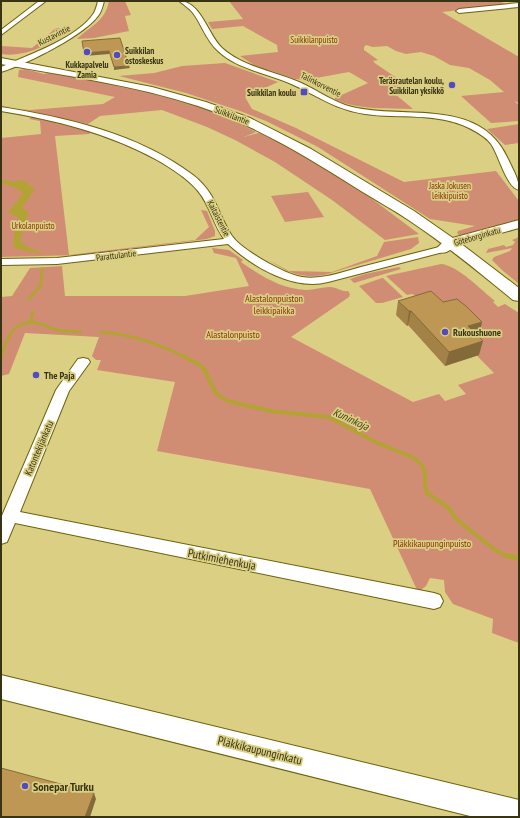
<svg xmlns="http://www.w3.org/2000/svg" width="520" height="818" viewBox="0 0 520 818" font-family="'PT Sans Narrow',sans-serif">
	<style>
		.green { fill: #d18d74 }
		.water { fill: #b3a334 }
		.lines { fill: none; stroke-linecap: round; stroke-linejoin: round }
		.stream-far2 { stroke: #b3a334; stroke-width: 3 }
		.stream-far1 { stroke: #b3a334; stroke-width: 4 }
		.stream { stroke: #b3a334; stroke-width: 5.5 }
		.minor-casing { stroke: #6d610c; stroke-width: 2 }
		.tertiary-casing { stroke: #6d610c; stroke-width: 2 }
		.secondary-casing { stroke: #6d610c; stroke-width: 2 }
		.minor { fill: #fff; fill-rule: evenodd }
		.tertiary { fill: #fff; fill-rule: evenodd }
		.secondary { fill: #fff; fill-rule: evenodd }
		.wall { fill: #a38247 }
		.shaded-wall { fill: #846a3a }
		.building { fill: #bd9753; stroke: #846a3a }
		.poi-dot { fill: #534ac1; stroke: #dacf83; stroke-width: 1.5 }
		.labels { text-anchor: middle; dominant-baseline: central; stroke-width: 3.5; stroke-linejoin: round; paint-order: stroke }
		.far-street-label { font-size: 9px; fill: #383313; stroke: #dacf83 }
		.far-park-label { font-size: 9px; fill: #88320a; stroke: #dacf83 }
		.far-poi-label { font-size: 9px; font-weight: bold; fill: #383313; stroke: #dacf83; text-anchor: end }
		.park-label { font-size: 10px; fill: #88320a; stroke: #dacf83 }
		.poi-label { font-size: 10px; font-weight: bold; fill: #383313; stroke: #dacf83; text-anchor: start }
		.street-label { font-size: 10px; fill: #383313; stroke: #dacf83 }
		.water-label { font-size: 11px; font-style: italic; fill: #463f12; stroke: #dacf83 }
		.near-street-label { font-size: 12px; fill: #383313; stroke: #dacf83 }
		.near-poi-label { font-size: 12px; font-weight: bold; fill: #383313; stroke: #dacf83; text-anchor: start }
	</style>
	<rect width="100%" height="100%" fill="#dacf83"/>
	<path class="green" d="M 109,1 L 125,1 L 131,15 L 125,16 L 129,31 L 94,38 L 77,39 C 90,26 105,22 109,1 Z
		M 229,1 L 499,1 L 508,5 L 442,12 L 519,57 L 519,103 L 514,101 L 519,105 L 519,121 L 491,123 L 461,96 L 504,92 L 490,80 L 469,68 L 450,65 L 434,56 L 421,52 L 406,54 L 396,51 L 387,46 L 373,47 L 366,45 L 364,47 L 364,50 L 378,60 L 373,61 L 376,64 L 415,90 L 394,93 L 413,109 C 387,108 360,110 335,100 L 335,98 L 368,83 L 349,72 L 305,80 L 295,79 L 254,65 L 240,56 L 278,52 L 277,45 L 243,26 L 212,29 L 208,22 L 243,19 Z
		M 56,28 L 73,30 C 52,43 26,58 1,54 L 1,46 L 32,48 Z
		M 225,63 L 278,82 L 245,97 L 252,109 L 296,128 L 404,182 L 496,171 L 519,201 L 519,221 L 470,234 L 459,235 L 457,233 L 458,231 L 475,226 L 430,219 L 318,147 L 266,121 L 240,111 L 186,93 L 119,76 L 154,73 L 182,66 Z
		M 25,69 L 44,74 L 48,73 L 117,83 L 205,107 L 245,124 L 242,125 L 256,132 L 244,137 L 258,133 L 267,134 L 344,178 L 419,234 L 385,240 L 332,200 L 275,162 L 235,140 L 207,127 L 162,110 L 100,116 L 88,124 L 20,109 L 30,110 L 103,104 L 115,97 L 18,77 L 19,70 Z
		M 32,117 L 91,132 L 89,134 L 55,136 L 69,255 L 195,240 L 209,227 L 201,210 L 207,211 L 215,231 L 215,236 L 207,239 L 80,255 L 1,257 L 1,138 L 41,134 L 40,121 L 29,119 Z
		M 519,124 L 519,143 L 505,145 L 487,129 Z
		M 308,192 L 324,217 L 285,222 L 271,196 Z
		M 418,237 L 419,243 L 411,249 L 324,275 C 302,279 287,272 270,261 L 289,271 L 332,272 L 377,256 L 384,242 Z
		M 519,237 L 519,284 L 502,270 L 492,260 L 494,257 L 510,251 L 512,248 L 486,253 L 488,249 L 504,245 L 506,247 L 513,245 L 515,242 L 512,240 Z
		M 212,248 L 229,250 L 243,260 L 241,262 C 261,276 281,289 306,290 C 314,290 322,287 330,287 C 337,287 341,292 348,291 L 350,294 L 349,297 L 291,337 L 413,402 L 439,394 L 445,401 L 466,394 L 458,385 L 494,373 L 419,297 L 412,294 L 407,295 L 386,276 L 441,264 C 459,266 481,290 495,301 L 493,302 L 498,307 L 505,304 L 519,313 L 519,643 L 492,633 L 493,619 L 453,604 L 445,592 L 444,580 L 430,578 L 426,586 L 418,592 L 370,489 L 157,451 L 175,382 L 97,370 L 101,360 L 96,360 L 92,356 L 99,337 L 25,333 L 9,374 L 1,376 L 1,297 L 12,296 L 30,268 L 62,266 L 65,296 L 185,296 L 249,286 L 236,258 L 214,253 Z
		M 399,267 L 401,269 L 354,283 L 350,279 L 365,274 Z
		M 382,278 L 383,278 L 403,297 L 382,303 L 376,303 L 359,286 Z"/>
	<path class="water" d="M 3,180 L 7,180 L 11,182 L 23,180 L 35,189 L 22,207 L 28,212 L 28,215 L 20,240 L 27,247 L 42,253 L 41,254 L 18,249 L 13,246 L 15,230 L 20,224 L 20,219 L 8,212 L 21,196 L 22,192 L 16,188 L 2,183 Z"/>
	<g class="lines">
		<path class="stream-far2" d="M 29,299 L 41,285 L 42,269
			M 30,323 L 33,312
			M 101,332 C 130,334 159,344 185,357
			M 1,357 C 7,335 17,315 44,325 C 47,326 50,328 53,329 C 61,332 72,331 81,332"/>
		<path class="stream-far1" d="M 183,356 L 200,365 L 204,369 L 216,393 L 227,401 L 271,411 L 329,417 L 373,441 L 414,458 C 432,471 421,477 427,493 L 448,507 L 456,519 L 494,549 L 504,555 L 513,557
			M 1,358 L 1,356"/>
		<path class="stream" d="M 508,556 L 519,558"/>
		<defs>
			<path id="minor" d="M 39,1 L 46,1 L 1,35 L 1,30 Z
				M 98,1 L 104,1 C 103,5 102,9 100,13 C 88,34 25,65 1,72 L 1,67 C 28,55 78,38 94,13 C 96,9 97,5 98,1 Z
				M 179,1 C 201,1 208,35 222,48 C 243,67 274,71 299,82 C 315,89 329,99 345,105 C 399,122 479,94 508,159 C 513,170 519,179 519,190 C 506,187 499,155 491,144 C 486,137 477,132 469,128 C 437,112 399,119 365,114 C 333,109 317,95 289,83 C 266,73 237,69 218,51 C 206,40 202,25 193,13 C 189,8 184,5 179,1 Z
				M 519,3 L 519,7 L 459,13 L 456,11 L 459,9 Z
				M 1,107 C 68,118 137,133 193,175 C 217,194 217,213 232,236 C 242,250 284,274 302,277 C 322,280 342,272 361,267 C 388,260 416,253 443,246 L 448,249 L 447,251 L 328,282 C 294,291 253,267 228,244 L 57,264 L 1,265 L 1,259 L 57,258 L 224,239 C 213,224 210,205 198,191 C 187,178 171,168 157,160 C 108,133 55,120 1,111 Z
				M 83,358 L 88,359 L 90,362 L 69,391 L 20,512 L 434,593 L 440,595 L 443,601 L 440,607 L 434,609 L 15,523 L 7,542 L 1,544 L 1,518 L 56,390 L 78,359 Z"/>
			<path id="tertiary" d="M 519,220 L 519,228 L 455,246 C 449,251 446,254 438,252 L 436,249 L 445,240 Z
				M 1,675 L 519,800 L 519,817 L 474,817 L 1,699 Z"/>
			<path id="secondary" d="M 1,58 L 152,87 L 206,102 L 250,118 L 311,149 L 414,211 L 460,243 L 519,288 L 519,301 L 513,300 C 479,272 446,245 410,221 C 394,210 377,201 361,191 C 309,158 257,126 198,106 C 134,85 67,76 1,64 Z"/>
		</defs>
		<use href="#minor" class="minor-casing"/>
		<use href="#tertiary" class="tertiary-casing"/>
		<use href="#secondary" class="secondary-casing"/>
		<use href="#minor" class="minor"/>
		<use href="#tertiary" class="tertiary"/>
		<use href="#secondary" class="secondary"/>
	</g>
	<path class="wall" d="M 398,301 L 443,302 L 482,322 L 479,336 L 478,336 L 479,355 L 445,366 L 408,325 L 407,326 L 396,315 Z"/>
	<path class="shaded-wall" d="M 109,51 L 109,54 L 85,56 L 84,53 Z
		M 129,66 L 130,68 L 114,70 L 114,67 Z
		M 409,311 L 411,311 L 408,325 L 407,326 Z
		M 482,322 L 479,336 L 464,340 L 468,326 Z
		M 483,341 L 479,355 L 445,366 L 449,352 Z
		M 94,793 L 96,799 L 90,817 L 85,817 Z"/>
	<path class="building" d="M 120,38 L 129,66 L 114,67 L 109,51 L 84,53 L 82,41 Z
		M 431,291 L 443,302 L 457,299 L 467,307 L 482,322 L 468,326 L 483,341 L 449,352 L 411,311 L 409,311 L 398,301 Z
		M 1,768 L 94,793 L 85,817 L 1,817 Z"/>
	<g class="poi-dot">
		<circle cx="87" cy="52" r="4"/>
		<circle cx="117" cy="55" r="4"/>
		<circle cx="452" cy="85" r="4"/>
		<rect x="300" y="88" width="8" height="8" rx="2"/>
		<circle cx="445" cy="332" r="4"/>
		<circle cx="36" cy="375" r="4"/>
		<circle cx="25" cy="786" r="4"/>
	</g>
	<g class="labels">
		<g class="far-street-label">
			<text transform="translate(54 35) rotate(-27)">Kustavintie</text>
			<text transform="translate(321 84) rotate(27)">Talinkorventie</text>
			<text transform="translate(232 115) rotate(21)">Suikkilantie</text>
			<text transform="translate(219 218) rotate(63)">Kaitaistentie</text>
			<text transform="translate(477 236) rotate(-16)">Göteborginkatu</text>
			<text transform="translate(116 255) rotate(-7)">Parattulantie</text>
		</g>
		<g class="far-park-label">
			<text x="314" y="39">Suikkilanpuisto</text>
			<text x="450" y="185">Jaska Jokusen<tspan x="450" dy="10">leikkipuisto</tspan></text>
			<text x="33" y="225">Urkolanpuisto</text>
		</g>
		<g class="far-poi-label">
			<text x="125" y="50" text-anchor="start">Suikkilan<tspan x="125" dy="10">ostoskeskus</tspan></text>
			<text x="87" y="64" text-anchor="middle">Kukkapalvelu<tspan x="87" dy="10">Zamia</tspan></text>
			<text x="444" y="80">Teräsrautelan koulu,<tspan x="444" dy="10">Suikkilan yksikkö</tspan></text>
			<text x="296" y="92">Suikkilan koulu</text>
		</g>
		<g class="park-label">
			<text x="274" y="298">Alastalonpuiston<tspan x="274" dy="12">leikkipaikka</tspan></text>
			<text x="233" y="334">Alastalonpuisto</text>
			<text x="432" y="543">Pläkkikaupunginpuisto</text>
		</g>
		<g class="poi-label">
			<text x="453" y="332">Rukoushuone</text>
			<text x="44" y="375">The Paja</text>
		</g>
		<g class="street-label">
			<text transform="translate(39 448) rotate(-67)">Katontekijänkatu</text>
		</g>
		<g class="water-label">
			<text transform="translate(351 419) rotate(25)">Kuninkoja</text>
		</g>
		<g class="near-street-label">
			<text transform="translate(222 559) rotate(11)">Putkimiehenkuja</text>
			<text transform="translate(260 750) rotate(14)">Pläkkikaupunginkatu</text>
		</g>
		<g class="near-poi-label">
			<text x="33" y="786">Sonepar Turku</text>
		</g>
	</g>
	<rect width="520" height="818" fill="none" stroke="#383313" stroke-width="4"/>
</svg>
